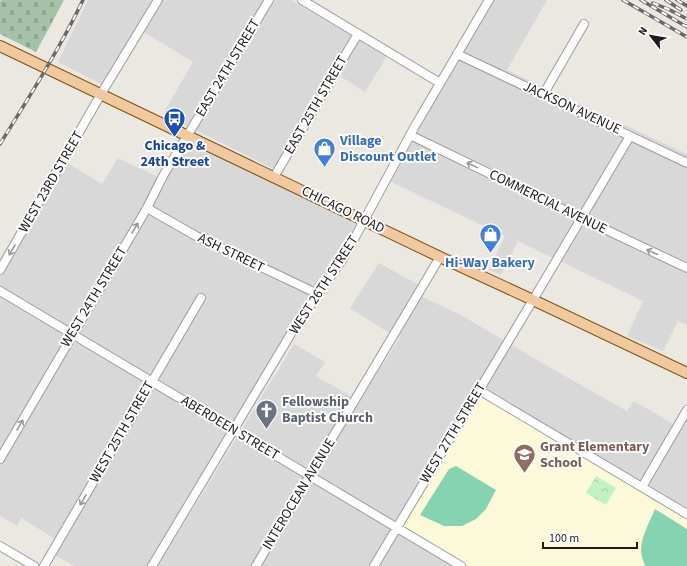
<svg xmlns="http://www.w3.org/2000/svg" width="687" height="566" viewBox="0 0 687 566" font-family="'Source Sans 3',sans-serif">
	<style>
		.residential { fill: #d9d8d8 }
		.education { fill: #fbf9da }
		.cemetery { fill: url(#cemetery-stones) }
		.park { fill: url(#park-crowns) }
		.pitch { fill: #86d3b1 }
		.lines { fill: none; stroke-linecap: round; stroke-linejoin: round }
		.minor-casing { stroke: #9c9c9c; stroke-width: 10 }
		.major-casing { stroke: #82550f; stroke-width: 12 }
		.minor { stroke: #fff; stroke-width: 8 }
		.major { stroke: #f1c9a0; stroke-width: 10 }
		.rail-casing { stroke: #696969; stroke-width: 3.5 }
		.rail { stroke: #fff; stroke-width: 2; stroke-dasharray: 6; stroke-linecap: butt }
		.oneway { stroke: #989898 }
		.labels { text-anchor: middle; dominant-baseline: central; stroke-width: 4; stroke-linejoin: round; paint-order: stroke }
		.street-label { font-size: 14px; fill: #1b1b1b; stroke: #fff }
		.shop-label { font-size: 14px; font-weight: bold; fill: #366cbe; stroke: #fff; text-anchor: start }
		.transit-label { font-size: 14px; font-weight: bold; fill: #164399; stroke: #fff }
		.worship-label { font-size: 14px; font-weight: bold; fill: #5b616d; stroke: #fff; text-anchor: start }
		.education-label { font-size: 14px; font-weight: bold; fill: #785e54; stroke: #fff; text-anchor: start }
	</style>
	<defs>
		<pattern id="cemetery-stones" width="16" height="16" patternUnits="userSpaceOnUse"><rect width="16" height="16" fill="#a5c1a7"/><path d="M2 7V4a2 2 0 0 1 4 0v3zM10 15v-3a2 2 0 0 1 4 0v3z" fill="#8da58f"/></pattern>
		<pattern id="park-crowns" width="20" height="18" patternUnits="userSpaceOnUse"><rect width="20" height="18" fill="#c1f2c2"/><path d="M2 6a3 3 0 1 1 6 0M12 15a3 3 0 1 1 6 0" fill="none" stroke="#a5cfa6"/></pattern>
	</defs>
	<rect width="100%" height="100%" fill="#ebe7e1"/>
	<path class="residential" d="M 88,0 L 291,0 L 387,56 L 365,92 L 332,71 L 274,169 L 163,114 L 193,62 L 137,28 L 103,85 L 58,62 Z
		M 494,0 L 547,0 L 507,70 L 687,154 L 687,325 L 678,321 L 663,351 L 627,336 L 643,301 L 518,241 L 501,275 L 489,270 L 505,236 L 389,181 Z
		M 189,143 L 358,223 L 341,252 L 301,310 L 150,566 L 75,566 L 54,555 L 60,542 L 21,518 L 17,526 L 0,516 L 0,259 L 60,158 L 102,184 L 118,158 L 164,180 Z
		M 379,263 L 419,285 L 414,293 L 461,315 L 549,367 L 627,411 L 634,401 L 682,429 L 687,422 L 687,566 L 158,566 L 294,344 L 325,362 L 316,376 L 359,401 L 399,339 L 350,308 Z"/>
	<path class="education" d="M 480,395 L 687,518 L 687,566 L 468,566 L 401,526 Z"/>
	<path class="cemetery" d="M 1,0 L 64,0 L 36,52 L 0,34 L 0,2 Z"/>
	<path class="park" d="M 596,476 L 616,488 L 606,505 L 586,493 Z"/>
	<path class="pitch" d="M 456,466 L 496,490 L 486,509 L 476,519 L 462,526 L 444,526 L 420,515 L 449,469 Z
		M 655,509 L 687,529 L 687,566 L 645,566 C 643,560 641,555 641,550 C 641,537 650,521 655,509 Z"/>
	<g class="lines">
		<defs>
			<path id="minor" d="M 302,0 L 440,83
				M 457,54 L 687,163
				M 543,95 L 584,24
				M 410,135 L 581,218 L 687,268
				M 274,177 L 329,84 L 333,75 L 358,34
				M 147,208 L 196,236 L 318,294
				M 0,270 L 101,94 L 158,0
				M 0,291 L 461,566
				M 479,390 L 687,514
				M 0,459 L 147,208 L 163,176 L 269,0
				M 642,487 L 687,410
				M 0,546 L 34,566
				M 44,566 L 201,298
				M 152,566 L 292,332 L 342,260 L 353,241 L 415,126 L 489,0
				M 256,566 L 440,257
				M 374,566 L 533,300 L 630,136"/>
			<path id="major" d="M 0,46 L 440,257 L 533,300 L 687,373"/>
		</defs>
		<use href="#minor" class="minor-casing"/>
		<use href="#major" class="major-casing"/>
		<use href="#minor" class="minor"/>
		<use href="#major" class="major"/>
		<defs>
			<path id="rail" d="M 623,0 L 687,37
				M 641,0 L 687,27
				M 666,0 L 681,10
				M 677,0 L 687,6
				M 653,3 L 668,9 L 687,19
				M 0,144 C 29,97 59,50 83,0"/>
		</defs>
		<use href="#rail" class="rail-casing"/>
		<use href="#rail" class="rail"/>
	</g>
	<defs><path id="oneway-shaft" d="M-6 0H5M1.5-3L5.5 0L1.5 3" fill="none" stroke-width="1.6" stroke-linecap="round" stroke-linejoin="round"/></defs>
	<g class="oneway">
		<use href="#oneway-shaft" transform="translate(472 165) rotate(-154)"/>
		<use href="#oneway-shaft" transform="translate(135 228) rotate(-59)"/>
		<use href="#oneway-shaft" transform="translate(12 250) rotate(120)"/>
		<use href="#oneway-shaft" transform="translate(652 252) rotate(-155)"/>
		<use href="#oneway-shaft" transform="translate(20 425) rotate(-60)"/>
		<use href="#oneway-shaft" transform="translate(83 500) rotate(120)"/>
	</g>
	<defs>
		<symbol id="bus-pin" viewBox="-11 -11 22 30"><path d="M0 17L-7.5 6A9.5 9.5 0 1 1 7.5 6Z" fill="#1a4fb4" stroke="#fff"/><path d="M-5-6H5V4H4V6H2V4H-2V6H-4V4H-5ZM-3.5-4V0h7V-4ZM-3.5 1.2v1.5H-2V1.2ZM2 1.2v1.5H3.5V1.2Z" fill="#fff"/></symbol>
		<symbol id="shop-pin" viewBox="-11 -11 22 30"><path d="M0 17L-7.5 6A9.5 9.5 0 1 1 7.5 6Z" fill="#3f7fe0" stroke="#fff"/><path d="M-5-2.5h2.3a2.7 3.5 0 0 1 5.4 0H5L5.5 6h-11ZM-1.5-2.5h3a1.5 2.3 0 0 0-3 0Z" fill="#fff"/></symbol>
		<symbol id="church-pin" viewBox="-11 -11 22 30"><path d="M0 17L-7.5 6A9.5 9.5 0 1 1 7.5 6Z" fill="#6b7280" stroke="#fff"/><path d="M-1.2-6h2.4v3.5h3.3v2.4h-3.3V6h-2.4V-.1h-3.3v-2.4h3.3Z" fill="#fff"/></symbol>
		<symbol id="school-pin" viewBox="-11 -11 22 30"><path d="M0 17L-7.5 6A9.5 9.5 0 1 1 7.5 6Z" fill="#8d6e63" stroke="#fff"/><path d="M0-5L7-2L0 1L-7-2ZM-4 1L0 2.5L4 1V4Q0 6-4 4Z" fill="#fff"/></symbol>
	</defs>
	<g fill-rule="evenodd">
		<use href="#bus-pin" x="162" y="106" width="25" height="34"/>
		<use href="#shop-pin" x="312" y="136" width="25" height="34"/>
		<use href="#shop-pin" x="478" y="222" width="25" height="34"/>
		<use href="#church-pin" x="254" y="398" width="25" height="34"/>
		<use href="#school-pin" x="512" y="442" width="25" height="34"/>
	</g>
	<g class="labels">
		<g class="street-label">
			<text transform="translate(228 68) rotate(-59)">EAST 24TH STREET</text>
			<text transform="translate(316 105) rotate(-60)">EAST 25TH STREET</text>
			<text transform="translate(572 108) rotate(25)">JACKSON AVENUE</text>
			<text transform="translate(51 182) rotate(-60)">WEST 23RD STREET</text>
			<text transform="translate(548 202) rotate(26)">COMMERCIAL AVENUE</text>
			<text transform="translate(343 210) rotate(26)">CHICAGO ROAD</text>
			<text transform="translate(231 253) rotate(26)">ASH STREET</text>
			<text transform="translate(324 285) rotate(-57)">WEST 26TH STREET</text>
			<text transform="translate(94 297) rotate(-59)">WEST 24TH STREET</text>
			<text transform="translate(230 428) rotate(31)">ABERDEEN STREET</text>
			<text transform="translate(122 432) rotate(-60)">WEST 25TH STREET</text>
			<text transform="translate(453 433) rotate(-59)">WEST 27TH STREET</text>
			<text transform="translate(299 494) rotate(-59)">INTEROCEAN AVENUE</text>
		</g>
		<g class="shop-label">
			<text x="340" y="141">Village<tspan x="340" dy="16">Discount Outlet</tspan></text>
			<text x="490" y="263" text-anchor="middle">Hi-Way Bakery</text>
		</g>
		<g class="transit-label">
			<text x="175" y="146">Chicago &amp;<tspan x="175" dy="16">24th Street</tspan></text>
		</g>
		<g class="worship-label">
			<text x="282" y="402">Fellowship<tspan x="282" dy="16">Baptist Church</tspan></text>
		</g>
		<g class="education-label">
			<text x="540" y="447">Grant Elementary<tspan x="540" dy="16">School</tspan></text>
		</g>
	</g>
	<g transform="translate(651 36) rotate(301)" stroke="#ffffff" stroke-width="3" paint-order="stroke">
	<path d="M0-3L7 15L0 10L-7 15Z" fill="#1b1b1b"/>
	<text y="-6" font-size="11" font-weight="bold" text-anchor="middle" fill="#1b1b1b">N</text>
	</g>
	<path d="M543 542v6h94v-6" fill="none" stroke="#1b1b1b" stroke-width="2"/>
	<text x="549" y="542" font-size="12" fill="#1b1b1b" stroke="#ffffff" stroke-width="3" paint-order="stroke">100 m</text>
</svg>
